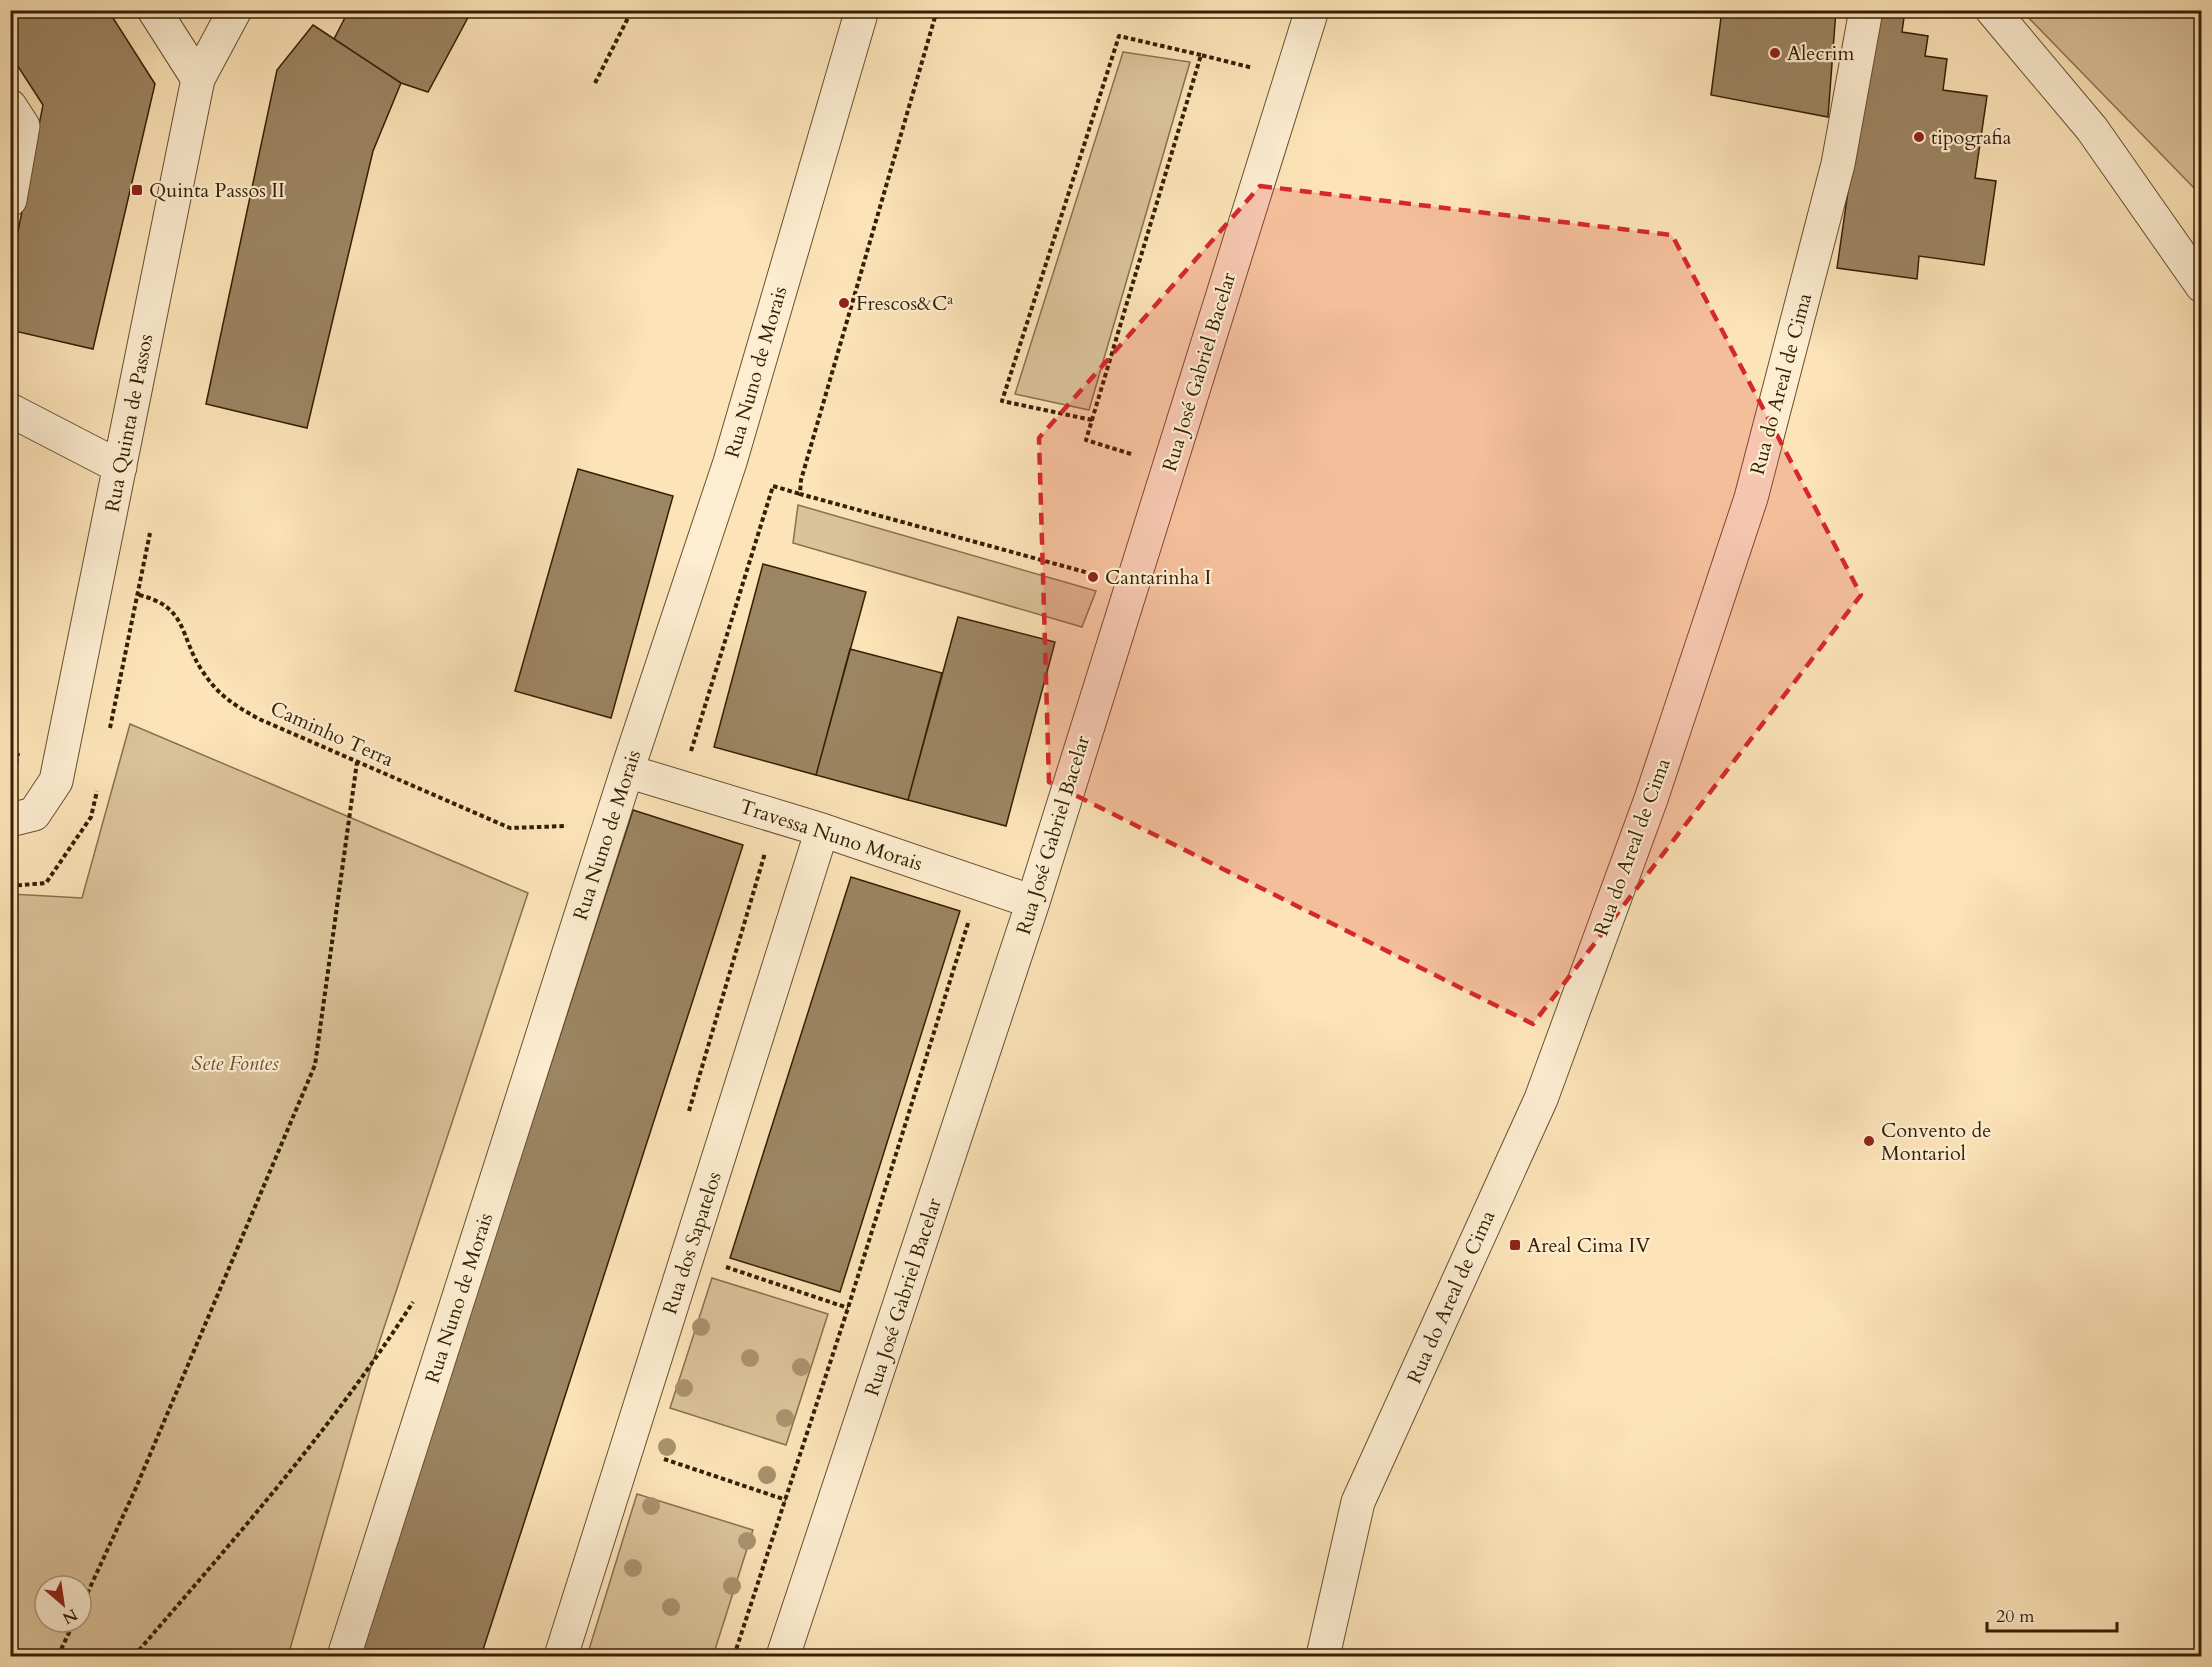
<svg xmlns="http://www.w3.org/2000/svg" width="2212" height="1667" viewBox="0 0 2212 1667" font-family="Cardo,serif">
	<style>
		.green { fill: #dac299; stroke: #88704e; stroke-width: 1.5; fill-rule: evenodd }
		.building { fill: #9c8562; stroke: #351e04; stroke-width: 1.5 }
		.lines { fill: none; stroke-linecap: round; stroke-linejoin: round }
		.minor-casing { stroke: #675031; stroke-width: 35 }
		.path { stroke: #351e04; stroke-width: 4; stroke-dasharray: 4.5 3; stroke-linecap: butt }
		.minor { stroke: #fdedd1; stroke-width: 33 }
		.tree { fill: #aa926e }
		.marked { fill: #d62828; fill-opacity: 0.2; stroke: #d62828; stroke-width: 4.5; stroke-dasharray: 12 8; stroke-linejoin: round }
		.poi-dot { fill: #8f2418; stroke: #fdedd1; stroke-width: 2 }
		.labels { text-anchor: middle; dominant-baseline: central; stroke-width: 4.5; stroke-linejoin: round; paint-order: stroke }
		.poi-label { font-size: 20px; fill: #351e04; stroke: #fdedd1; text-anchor: start }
		.street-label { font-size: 20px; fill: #351e04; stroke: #fdedd1 }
		.park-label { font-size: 20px; font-style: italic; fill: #674f31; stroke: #fdedd1 }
	</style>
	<rect width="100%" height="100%" fill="#fce4b8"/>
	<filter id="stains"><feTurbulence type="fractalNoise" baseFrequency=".00333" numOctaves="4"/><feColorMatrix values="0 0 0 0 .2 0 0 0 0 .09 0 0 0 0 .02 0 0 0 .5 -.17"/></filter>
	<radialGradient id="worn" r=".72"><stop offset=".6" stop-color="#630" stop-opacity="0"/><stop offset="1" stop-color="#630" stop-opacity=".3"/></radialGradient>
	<path class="green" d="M 2022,11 L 2201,11 L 2202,171 L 2194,188 Z
		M 1123,52 L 1190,62 L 1089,410 L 1015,394 Z
		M 798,505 L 1096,591 L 1082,627 L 793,543 Z
		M 130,724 L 528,893 L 371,1367 L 288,1656 L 11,1656 L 11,894 L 82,898 ZM 45,1586 L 81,1586 L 81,1622 L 45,1622 Z
		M 712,1278 L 828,1314 L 786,1445 L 670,1408 Z
		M 637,1494 L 753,1530 L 713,1656 L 587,1656 Z"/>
	<path class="building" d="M 10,10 L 108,10 L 155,84 L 93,349 L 10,330 L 10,272 L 43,105 L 10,54 Z
		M 349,10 L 472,10 L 428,92 L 401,83 L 334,39 Z
		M 1722,10 L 1836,10 L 1828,117 L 1711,95 Z
		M 1874,10 L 1905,10 L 1902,32 L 1928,36 L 1925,56 L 1947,59 L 1943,90 L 1987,96 L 1975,178 L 1996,181 L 1984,265 L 1919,256 L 1917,279 L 1837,268 Z
		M 313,25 L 401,83 L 373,151 L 307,428 L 206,404 L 277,70 Z
		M 578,469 L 673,496 L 611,718 L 515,691 Z
		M 763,564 L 866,592 L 816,775 L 714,747 Z
		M 958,617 L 1055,642 L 1006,826 L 908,800 Z
		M 850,649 L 942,673 L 908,800 L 816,775 Z
		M 633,810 L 743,845 L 481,1656 L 359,1656 Z
		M 851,877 L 960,911 L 840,1292 L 730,1258 Z"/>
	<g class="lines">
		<defs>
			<path id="minor" d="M 154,10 L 198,79
				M 1992,10 L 2092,129 L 2202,286
				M 10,106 L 23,126 L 10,200
				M 10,410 L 120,467
				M 627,771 L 822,830 L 1033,902
				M 10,820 L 34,814 L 56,781 L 198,79 L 235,10
				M 344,1656 L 627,771 L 730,462 L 862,10
				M 561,1656 L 822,830
				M 783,1656 L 1033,902 L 1312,10
				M 1323,1656 L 1358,1502 L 1541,1099 L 1651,799 L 1751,498 L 1838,164 L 1866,10"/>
		</defs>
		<use href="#minor" class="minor-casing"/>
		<path class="path" d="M 937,10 L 801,480 L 800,494 L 1096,575
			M 595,83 L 632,10
			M 1092,420 L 1002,401 L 1119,36 L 1201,55
			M 1131,454 L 1086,440 L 1201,55 L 1253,68
			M 139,595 C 189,607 179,637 203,672 C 219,696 234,705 259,719 L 510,828 L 567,826
			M 110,728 L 150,533
			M 691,751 L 773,486 L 800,494
			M 10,767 L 16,764 L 18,753
			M 10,886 L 46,883 L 91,817 L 97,791
			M 689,1111 L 765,853
			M 726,1267 L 848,1308
			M 664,1459 L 786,1500
			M 81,1607 L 135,1490 L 315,1065 L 357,762
			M 58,1656 L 74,1622
			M 134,1656 C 232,1542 332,1429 413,1302
			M 734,1656 L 848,1308 L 969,920"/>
		<use href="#minor" class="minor"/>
	</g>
	<g class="tree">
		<circle cx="701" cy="1327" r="9"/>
		<circle cx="750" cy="1358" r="9"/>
		<circle cx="801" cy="1367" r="9"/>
		<circle cx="684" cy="1388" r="9"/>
		<circle cx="785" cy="1418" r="9"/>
		<circle cx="667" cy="1447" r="9"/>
		<circle cx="767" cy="1475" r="9"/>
		<circle cx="651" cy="1506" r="9"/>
		<circle cx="747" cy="1541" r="9"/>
		<circle cx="633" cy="1568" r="9"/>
		<circle cx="732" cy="1586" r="9"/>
		<circle cx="671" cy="1607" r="9"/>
	</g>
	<path class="marked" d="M 1260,186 L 1672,235 L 1861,595 L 1533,1024 L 1049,782 L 1039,438 Z"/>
	<g class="poi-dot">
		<circle cx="1775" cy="53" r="6"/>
		<circle cx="1919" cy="137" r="6"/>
		<rect x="131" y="184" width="12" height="12" rx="3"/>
		<circle cx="844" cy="303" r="6"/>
		<circle cx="1093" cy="577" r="6"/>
		<circle cx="1869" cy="1141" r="6"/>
		<rect x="1509" y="1239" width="12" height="12" rx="3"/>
	</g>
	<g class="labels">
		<g class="poi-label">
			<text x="1787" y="53">Alecrim</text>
			<text x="1931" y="137">tipografia</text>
			<text x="149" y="190">Quinta Passos II</text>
			<text x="856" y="303">Frescos&amp;Cª</text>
			<text x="1105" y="577">Cantarinha I</text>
			<text x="1881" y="1130">Convento de<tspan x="1881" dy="23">Montariol</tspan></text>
			<text x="1527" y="1245">Areal Cima IV</text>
		</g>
		<g class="street-label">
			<text transform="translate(756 372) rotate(-74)">Rua Nuno de Morais</text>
			<text transform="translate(1199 372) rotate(-73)">Rua José Gabriel Bacelar</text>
			<text transform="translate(1781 384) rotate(-75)">Rua do Areal de Cima</text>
			<text transform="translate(129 423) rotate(-79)">Rua Quinta de Passos</text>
			<text transform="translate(332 734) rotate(24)">Caminho Terra</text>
			<text transform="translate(607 835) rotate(-72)">Rua Nuno de Morais</text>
			<text transform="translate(831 835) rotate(18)">Travessa Nuno Morais</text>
			<text transform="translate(1053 835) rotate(-73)">Rua José Gabriel Bacelar</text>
			<text transform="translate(1632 847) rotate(-70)">Rua do Areal de Cima</text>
			<text transform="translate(692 1243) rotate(-72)">Rua dos Sapatelos</text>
			<text transform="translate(903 1297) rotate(-72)">Rua José Gabriel Bacelar</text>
			<text transform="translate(1451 1297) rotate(-66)">Rua do Areal de Cima</text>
			<text transform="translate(459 1298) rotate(-72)">Rua Nuno de Morais</text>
		</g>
		<g class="park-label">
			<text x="235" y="1063">Sete Fontes</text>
		</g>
	</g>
	<rect width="2212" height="1667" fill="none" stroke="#fce4b8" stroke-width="36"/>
	<rect x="12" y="12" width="2188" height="1643" fill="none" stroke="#351e04" stroke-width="3"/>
	<rect x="18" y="18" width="2176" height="1631" fill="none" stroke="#351e04" stroke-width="1.5"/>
	<g transform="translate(63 1604) rotate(151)"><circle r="28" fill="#fdedd1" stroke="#ad9a7f" stroke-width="1.5"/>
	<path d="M0-4.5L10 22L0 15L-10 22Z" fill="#8f2418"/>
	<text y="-9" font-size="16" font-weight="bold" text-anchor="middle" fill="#351e04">N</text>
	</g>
	<path d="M1987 1622v9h130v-9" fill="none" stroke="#351e04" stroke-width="3"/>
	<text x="1996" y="1622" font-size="18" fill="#351e04" stroke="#fdedd1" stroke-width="4.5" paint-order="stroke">20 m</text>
	<rect width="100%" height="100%" filter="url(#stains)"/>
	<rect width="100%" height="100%" fill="url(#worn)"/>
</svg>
